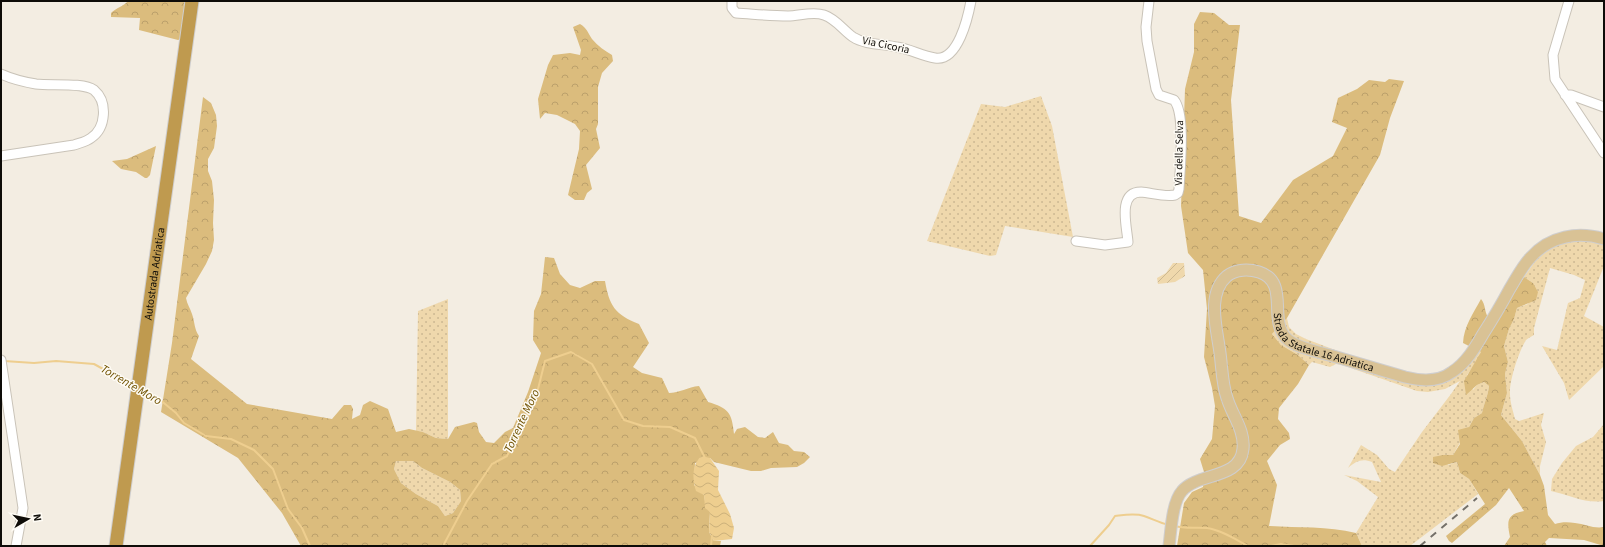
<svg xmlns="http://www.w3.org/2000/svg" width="1605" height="547" viewBox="0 0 1605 547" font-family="'Source Sans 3',sans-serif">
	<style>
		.grass { fill: url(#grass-dots) }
		.forest { fill: url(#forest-crowns); fill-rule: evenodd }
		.garden { fill: url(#garden-furrows) }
		.water { fill: url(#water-waves) }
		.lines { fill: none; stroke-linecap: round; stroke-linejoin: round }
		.stream { stroke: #eece8f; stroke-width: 2 }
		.minor-casing { stroke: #c9c3b8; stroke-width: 11 }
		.major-casing { stroke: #cfcece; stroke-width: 13 }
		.highway-casing { stroke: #cfcece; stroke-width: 15 }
		.minor { stroke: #fff; stroke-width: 9 }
		.major { stroke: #d9c295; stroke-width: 11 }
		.highway { stroke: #bf9a4f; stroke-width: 13 }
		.rail { stroke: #747069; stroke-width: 2; stroke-dasharray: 7 7; stroke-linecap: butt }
		.labels { text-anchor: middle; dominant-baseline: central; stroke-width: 3; stroke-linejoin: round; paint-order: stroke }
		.street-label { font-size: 11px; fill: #0e0c08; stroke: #fefbf4 }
		.water-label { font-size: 12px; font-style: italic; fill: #705200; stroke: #fefbf4 }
	</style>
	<defs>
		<pattern id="grass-dots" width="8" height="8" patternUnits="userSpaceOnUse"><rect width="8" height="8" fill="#efd8ac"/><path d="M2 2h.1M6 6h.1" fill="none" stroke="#ccb892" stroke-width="1.8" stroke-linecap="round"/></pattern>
		<pattern id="forest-crowns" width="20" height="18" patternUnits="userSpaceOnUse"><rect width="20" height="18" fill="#dbbc7d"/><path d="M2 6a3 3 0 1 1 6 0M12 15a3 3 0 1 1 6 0" fill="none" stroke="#bba06b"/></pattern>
		<pattern id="garden-furrows" width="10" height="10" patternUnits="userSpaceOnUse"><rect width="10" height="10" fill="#efd8ac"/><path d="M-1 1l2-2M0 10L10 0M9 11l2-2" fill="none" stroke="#ccb892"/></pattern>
		<pattern id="water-waves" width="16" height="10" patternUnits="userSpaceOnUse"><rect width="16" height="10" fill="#eece8f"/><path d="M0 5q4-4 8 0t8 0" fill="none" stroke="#cbb07a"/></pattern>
	</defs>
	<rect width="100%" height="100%" fill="#f3ede2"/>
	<path class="grass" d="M 1041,96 L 1052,126 L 1073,237 L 1005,226 L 996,255 L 990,256 L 927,241 L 981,104 L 1005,107 Z
		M 1577,239 L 1604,243 L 1604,266 L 1584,316 L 1604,327 L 1604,366 L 1569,400 L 1564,383 L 1542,346 L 1557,350 L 1568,303 L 1580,298 L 1585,280 L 1574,275 L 1550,268 L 1534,328 L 1534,335 C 1531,337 1528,338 1526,340 C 1519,351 1509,381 1510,394 C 1510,402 1513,411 1515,419 L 1519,421 L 1544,413 L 1541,425 L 1546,442 L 1540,466 L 1540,475 L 1522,441 L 1501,415 L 1507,393 L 1505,374 L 1508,362 L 1504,346 L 1509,329 L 1514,319 L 1517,308 L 1528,304 L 1533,283 L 1524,277 L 1536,260 L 1552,247 Z
		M 448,299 L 448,439 L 436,438 L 423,432 L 416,431 L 418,311 Z
		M 1287,318 L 1289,327 L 1296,334 L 1306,339 L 1351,356 L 1418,375 C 1441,375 1460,368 1469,346 L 1481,352 L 1478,360 L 1467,375 L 1473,390 L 1477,385 L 1484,382 L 1489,386 C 1488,396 1484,403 1482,413 L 1474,418 L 1453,455 L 1443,455 L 1448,465 L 1457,462 L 1460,473 L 1469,479 L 1478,494 L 1410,546 L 1362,546 L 1356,533 L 1378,497 L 1357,481 L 1344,475 L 1381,482 L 1372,462 C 1362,458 1356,461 1348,468 L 1361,445 L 1377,455 L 1389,469 L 1395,472 L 1422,432 L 1451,394 L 1460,381 L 1445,389 L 1428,392 L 1417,391 L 1342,365 L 1336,364 L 1330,367 L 1312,362 L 1309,365 L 1298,355 L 1281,345 L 1272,334 Z
		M 1604,424 L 1604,501 C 1586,504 1569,495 1551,491 L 1552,479 L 1562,463 L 1576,446 L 1593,437 Z
		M 396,461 L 413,461 L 422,468 L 450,482 L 460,490 L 461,501 L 453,513 L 445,516 L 438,506 L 416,494 L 401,483 L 394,469 Z"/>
	<path class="forest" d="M 128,1 L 189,1 L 184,38 L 178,40 L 139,30 L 140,18 L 111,17 L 111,13 C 116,8 124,6 128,1 Z
		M 1200,12 L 1214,13 L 1229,25 L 1240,25 L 1231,100 L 1239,216 L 1261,223 L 1293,180 L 1333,156 L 1347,128 L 1332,122 L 1338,98 L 1357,89 L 1369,80 L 1385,82 L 1389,79 L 1404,81 L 1390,118 L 1380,155 L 1287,318 L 1272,334 L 1281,345 L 1298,355 L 1309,365 L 1298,384 L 1279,408 L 1278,419 L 1289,433 L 1290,439 L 1280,445 L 1267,461 L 1277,485 L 1269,526 C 1298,528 1327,526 1356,533 L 1362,546 L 1177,546 L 1184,503 L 1192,492 L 1203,487 L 1204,472 L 1200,459 L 1212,439 L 1215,406 L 1212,388 L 1204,357 L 1207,309 L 1203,270 L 1188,253 L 1181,206 L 1185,89 L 1194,52 L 1194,24 Z
		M 580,24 C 587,28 588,33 592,39 C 598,46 605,51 612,55 L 613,61 L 602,73 L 598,87 L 598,124 L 596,129 L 600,148 L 586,165 L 592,189 L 587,193 L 584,200 L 575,200 L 568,195 L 579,149 L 580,131 L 575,124 L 557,115 L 545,113 L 540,119 L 538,99 L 548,65 L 553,55 L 570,53 L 580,55 L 581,50 L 573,27 Z
		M 203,97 L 211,103 L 216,115 L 217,126 L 214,148 L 208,159 L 208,171 L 212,181 L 214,200 L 213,223 L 214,240 L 212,251 L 206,264 L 186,298 C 187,304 190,308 192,314 C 195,322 194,329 199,336 L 191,359 L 247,404 L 332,419 L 344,405 L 351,405 L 353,409 L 352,419 L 360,415 L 363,405 L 370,401 L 388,409 L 396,432 L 409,429 L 423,432 L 436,438 L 448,439 L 455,427 L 474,422 L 477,423 L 479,432 L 486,442 L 494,443 L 505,432 L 513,428 L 528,392 L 541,353 L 533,340 L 534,311 L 541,294 L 545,257 L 554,258 L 560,274 L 570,285 L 580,288 L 595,281 L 605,281 C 609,305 615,315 639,324 L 649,343 L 633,367 L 642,373 L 662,378 L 669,393 C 679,393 688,387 699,386 L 708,402 C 728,408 732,412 734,434 L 737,429 L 745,427 L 758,437 L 765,438 L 773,432 L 779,443 L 788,445 L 794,451 L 804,452 L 810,457 L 804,463 L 797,467 L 771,468 L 761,471 L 751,471 L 714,462 L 710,458 L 695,463 L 694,485 L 704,495 L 705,501 L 710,512 L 709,532 L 714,541 L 721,541 L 720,546 L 301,546 L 282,513 L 238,458 L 161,412 L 172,343 ZM 396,461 L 413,461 L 422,468 L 450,482 L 460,490 L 461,501 L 453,513 L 445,516 L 438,506 L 416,494 L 401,483 L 394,469 Z
		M 156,146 L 150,175 L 147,178 L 145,178 L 136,172 L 121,169 L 112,161 L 127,159 Z
		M 1524,277 L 1533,283 L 1538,292 L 1536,300 L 1517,308 L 1514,319 L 1509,329 L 1504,346 L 1508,362 L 1505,374 L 1507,393 L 1501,415 L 1522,441 L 1540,475 L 1544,486 L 1548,515 L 1555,524 C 1561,522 1568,522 1575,523 C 1585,524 1594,529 1604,527 L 1604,546 L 1584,540 L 1549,538 L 1545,542 L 1547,546 L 1504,546 L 1510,537 C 1507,522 1506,514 1524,511 L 1509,488 L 1496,505 L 1452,543 L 1449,541 L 1446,536 L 1485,504 L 1469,479 L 1460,473 L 1457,462 L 1442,466 L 1433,463 L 1433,457 L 1443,455 L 1453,455 L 1460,444 L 1458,430 L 1469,427 L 1474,418 L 1482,413 C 1484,403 1488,396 1489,386 L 1484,382 L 1477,385 L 1466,395 L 1464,381 L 1481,352 L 1463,343 C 1464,326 1473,314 1481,299 C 1486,305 1484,311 1488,317 L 1498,319 Z"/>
	<path class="garden" d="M 1173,263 L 1184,263 L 1185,276 L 1175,282 L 1158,284 L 1157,278 L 1166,273 Z"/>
	<path class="water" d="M 701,456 L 710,458 L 719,471 L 718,490 L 730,514 L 734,528 L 732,539 L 714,541 L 709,532 L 710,512 L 705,508 L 704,495 L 696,491 C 692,478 692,466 701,456 Z"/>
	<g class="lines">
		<path class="stream" d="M 4,361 L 34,363 L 56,361 L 94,364 L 134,386
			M 143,391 L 159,399 L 176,413 L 184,423 L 206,436 L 231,439 L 254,450 L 273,469 L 288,509 L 302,528 L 310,546
			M 1175,526 C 1185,529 1196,527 1207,528 C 1221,530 1235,539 1248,546
			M 443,546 L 467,501 L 492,464 L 507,456 L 536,397 L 545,361 L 571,352 L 592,364 L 624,420 L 643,426 L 670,427 L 695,438 L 705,458
			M 711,546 L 712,536
			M 1090,546 L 1109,525 L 1115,516 C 1124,515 1135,513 1144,516 C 1153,519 1159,523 1169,525
			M 1271,546 L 1281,544 L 1294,546"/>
		<defs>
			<path id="minor" d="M 732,1 L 732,8 L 736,13 C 753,14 770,16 788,16 C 799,16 813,11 824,15 C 836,19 843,30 853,37 C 865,45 884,44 897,47 C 910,49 922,56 935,58 C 958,62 968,17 971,1
				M 1569,1 L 1553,55 L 1555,79 L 1604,153
				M 1,74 C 12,79 24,82 36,84 C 50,86 83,82 94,90 C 108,102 106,128 91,138 C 86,142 79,143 74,145 L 1,156
				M 1565,95 L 1571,95 L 1604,107
				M 1076,241 L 1105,245 L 1128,242 C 1127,227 1117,192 1141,192 C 1152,193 1164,197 1175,195 L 1178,193 L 1179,189 C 1180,170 1186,114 1174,100 L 1159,95 L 1156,89 L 1147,41 L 1146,27 L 1149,1
				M 1,360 L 23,508 L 16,546"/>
			<g id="major">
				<path id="s1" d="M 1169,546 C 1171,531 1172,502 1182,491 C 1198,472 1240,480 1243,449 C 1245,430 1232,415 1227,398 C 1222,384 1222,367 1220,353 C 1217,329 1206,294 1227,276 C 1236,269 1249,269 1259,272 C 1290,282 1268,319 1286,338 C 1295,348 1320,352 1333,356 C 1357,363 1381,370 1405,377 C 1421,381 1439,382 1452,372 C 1466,363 1475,348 1483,334 C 1492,320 1501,305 1509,290 C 1516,279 1522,266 1531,257 C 1550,236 1578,231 1604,239"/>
			</g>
			<g id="highway">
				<path id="s2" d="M 116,546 L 192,1"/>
			</g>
		</defs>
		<use href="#minor" class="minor-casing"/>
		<use href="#major" class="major-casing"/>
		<use href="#highway" class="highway-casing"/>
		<use href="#minor" class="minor"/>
		<use href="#major" class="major"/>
		<use href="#highway" class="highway"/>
		<path class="rail" d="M 1420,546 L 1477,498"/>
	</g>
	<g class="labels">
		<g class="street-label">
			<text transform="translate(886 45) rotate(12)">Via Cicoria</text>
			<text transform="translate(1179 153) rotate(-89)">Via della Selva</text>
			<text stroke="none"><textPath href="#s2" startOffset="275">Autostrada Adriatica</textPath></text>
			<text stroke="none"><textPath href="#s1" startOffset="458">Strada Statale 16 Adriatica</textPath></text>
		</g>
		<g class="water-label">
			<text transform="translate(131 385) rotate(30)">Torrente Moro</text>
			<text transform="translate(522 421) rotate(-65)">Torrente Moro</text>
		</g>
	</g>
	<rect width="1605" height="547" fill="none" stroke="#0e0c08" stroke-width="4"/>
	<g transform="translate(28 519) rotate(81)" stroke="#fefbf4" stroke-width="3" paint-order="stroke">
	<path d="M0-3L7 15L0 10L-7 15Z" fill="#0e0c08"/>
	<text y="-6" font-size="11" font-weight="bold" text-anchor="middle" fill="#0e0c08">N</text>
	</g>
</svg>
